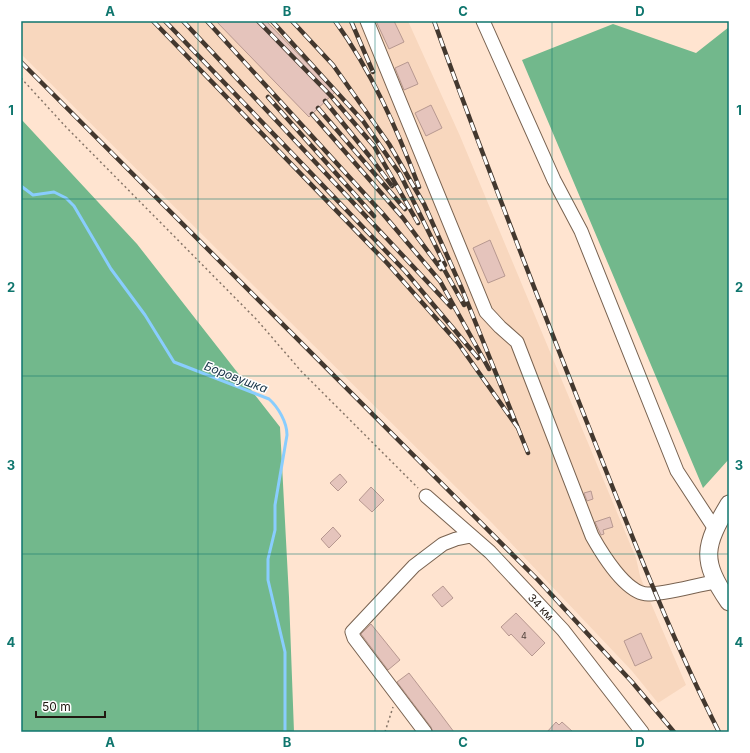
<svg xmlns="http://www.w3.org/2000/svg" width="750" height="753" viewBox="0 0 750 753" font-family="Inter,sans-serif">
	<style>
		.built { fill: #f8d7be }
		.forest { fill: #72b88c }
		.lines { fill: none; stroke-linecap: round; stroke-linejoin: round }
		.stream { stroke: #89cdfe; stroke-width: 3 }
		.building { fill: #e5c4bc; stroke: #b79890 }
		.minor-casing { stroke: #786250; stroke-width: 15 }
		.major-casing { stroke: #786250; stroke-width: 19 }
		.path { stroke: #867568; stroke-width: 1.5; stroke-dasharray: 2 3; stroke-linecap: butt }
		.minor { stroke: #fff; stroke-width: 13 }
		.major { stroke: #fff; stroke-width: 17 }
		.rail-casing { stroke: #43382f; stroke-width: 4.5 }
		.rail { stroke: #fff; stroke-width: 3; stroke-dasharray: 9; stroke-linecap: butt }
		.grid { fill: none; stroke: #0f766e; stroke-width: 1; stroke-opacity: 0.55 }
		.labels { text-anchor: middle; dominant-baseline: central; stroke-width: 3; stroke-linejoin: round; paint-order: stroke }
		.number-label { font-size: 9px; fill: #52433c }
		.street-label { font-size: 11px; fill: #211811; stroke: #fff }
		.water-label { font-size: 12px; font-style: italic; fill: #143245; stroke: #fff }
		.neatline { fill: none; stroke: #0f766e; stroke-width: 1.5 }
		.grid-label { font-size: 13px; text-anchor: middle; font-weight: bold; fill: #0f766e }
	</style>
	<rect width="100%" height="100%" fill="#ffe4d0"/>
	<path class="built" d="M 21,21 L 408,21 L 460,136 L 636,558 L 640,576 L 647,594 L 686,685 L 658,703 L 632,671 L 492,523 L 21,54 Z"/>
	<path class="forest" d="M 613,24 L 696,53 L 729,27 L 729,459 L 703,488 L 522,60 Z
		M 21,119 L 137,244 L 280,427 L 289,597 L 294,732 L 21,732 Z"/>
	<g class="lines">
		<path class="stream" d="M 21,186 L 33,195 L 54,192 L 66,198 L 74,206 L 111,269 L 145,315 L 174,362 L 269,399 C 278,407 287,422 287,435 L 275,505 L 275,530 L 268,559 L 268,580 L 285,652 L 285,732"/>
	</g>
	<path class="building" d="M 216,21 L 266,21 L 335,92 L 309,117 Z
		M 376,21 L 394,21 L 404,42 L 389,49 Z
		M 408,62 L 418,84 L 404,90 L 395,68 Z
		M 431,105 L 442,128 L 426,136 L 415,113 Z
		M 490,240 L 505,276 L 488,283 L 473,248 Z
		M 340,474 L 347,482 L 338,491 L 330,483 Z
		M 371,487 L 384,500 L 372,512 L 359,500 Z
		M 591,491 L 593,499 L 587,501 L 584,493 Z
		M 610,517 L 613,527 L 603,530 L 604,534 L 601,535 L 595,522 Z
		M 333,527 L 341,536 L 329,548 L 321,539 Z
		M 443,586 L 453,598 L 442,607 L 432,595 Z
		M 516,613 L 545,643 L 532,656 L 511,634 L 509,636 L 501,627 Z
		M 371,624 L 400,660 L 388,670 L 361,634 Z
		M 641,633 L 652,658 L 635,666 L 624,641 Z
		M 409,673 L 439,712 L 454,732 L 433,732 L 431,727 L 397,682 Z
		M 556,722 L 559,725 L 562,722 L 573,732 L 547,732 Z"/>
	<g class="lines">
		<defs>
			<path id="minor" d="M 367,21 L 486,312 L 500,327 L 517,342 L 592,536 C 601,552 626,594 648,594 C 666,594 696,585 715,582
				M 483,21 L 554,180 L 581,231 L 677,471 L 715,529
				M 426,496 L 490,552 L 563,630 L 642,732
				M 425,732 L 354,638 L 352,632 L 414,566 L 443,544 L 456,539 L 471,536"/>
			<path id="major" d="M 729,504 C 704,546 700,560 729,602"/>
		</defs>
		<use href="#minor" class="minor-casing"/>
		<use href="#major" class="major-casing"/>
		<path class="path" d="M 21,78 L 66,127 L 257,320 L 301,371 L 418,488
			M 385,732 L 393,707"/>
		<use href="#minor" class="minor"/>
		<use href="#major" class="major"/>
		<defs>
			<path id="rail" d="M 153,21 L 387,263 L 458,343 L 518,428
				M 165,21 L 405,271 L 478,358
				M 183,21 L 451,307
				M 207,21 L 383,214 L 440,281 L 489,369
				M 258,21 L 331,96 L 374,146 L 418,223
				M 272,21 L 363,121 L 400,174 L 445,265
				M 292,21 L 333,65 L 389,144 L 424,204 L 462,289 L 528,453
				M 335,21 C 372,72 397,129 419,187
				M 351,21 L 373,72
				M 434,21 C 482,155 534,288 586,420 C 628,526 668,631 719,732
				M 21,62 L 538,580 L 632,682 L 674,732
				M 268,97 L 374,216
				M 325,101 L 371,158 L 392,186
				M 318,108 L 405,209
				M 312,114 L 403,218 L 441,269
				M 440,262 L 464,305"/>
		</defs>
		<use href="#rail" class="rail-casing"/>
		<use href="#rail" class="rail"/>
	</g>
	<path class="grid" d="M 198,21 L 198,732M 375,21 L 375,732M 552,21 L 552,732M 21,199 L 729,199M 21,376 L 729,376M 21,554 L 729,554"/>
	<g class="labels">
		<g class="number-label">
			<text x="524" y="635">4</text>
		</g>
		<g class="street-label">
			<text transform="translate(541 607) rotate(47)">34 км</text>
		</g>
		<g class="water-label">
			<text transform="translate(236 377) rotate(21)">Боровушка</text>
		</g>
	</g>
	<rect width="750" height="753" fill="none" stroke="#ffffff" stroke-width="44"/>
	<path d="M36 711v6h69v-6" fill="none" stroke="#211811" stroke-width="2"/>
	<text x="42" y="711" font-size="12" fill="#211811" stroke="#ffffff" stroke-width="3" paint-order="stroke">50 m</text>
	<rect x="22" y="22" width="706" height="709" class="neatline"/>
	<g class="grid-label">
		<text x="110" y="16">A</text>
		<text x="287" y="16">B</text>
		<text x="463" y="16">C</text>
		<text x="640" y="16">D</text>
		<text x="11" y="115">1</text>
		<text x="739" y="115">1</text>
		<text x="11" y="292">2</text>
		<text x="739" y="292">2</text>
		<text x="11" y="470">3</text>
		<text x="739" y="470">3</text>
		<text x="11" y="647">4</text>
		<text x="739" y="647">4</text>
		<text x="110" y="747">A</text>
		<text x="287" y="747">B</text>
		<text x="463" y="747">C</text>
		<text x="640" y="747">D</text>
	</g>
</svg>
